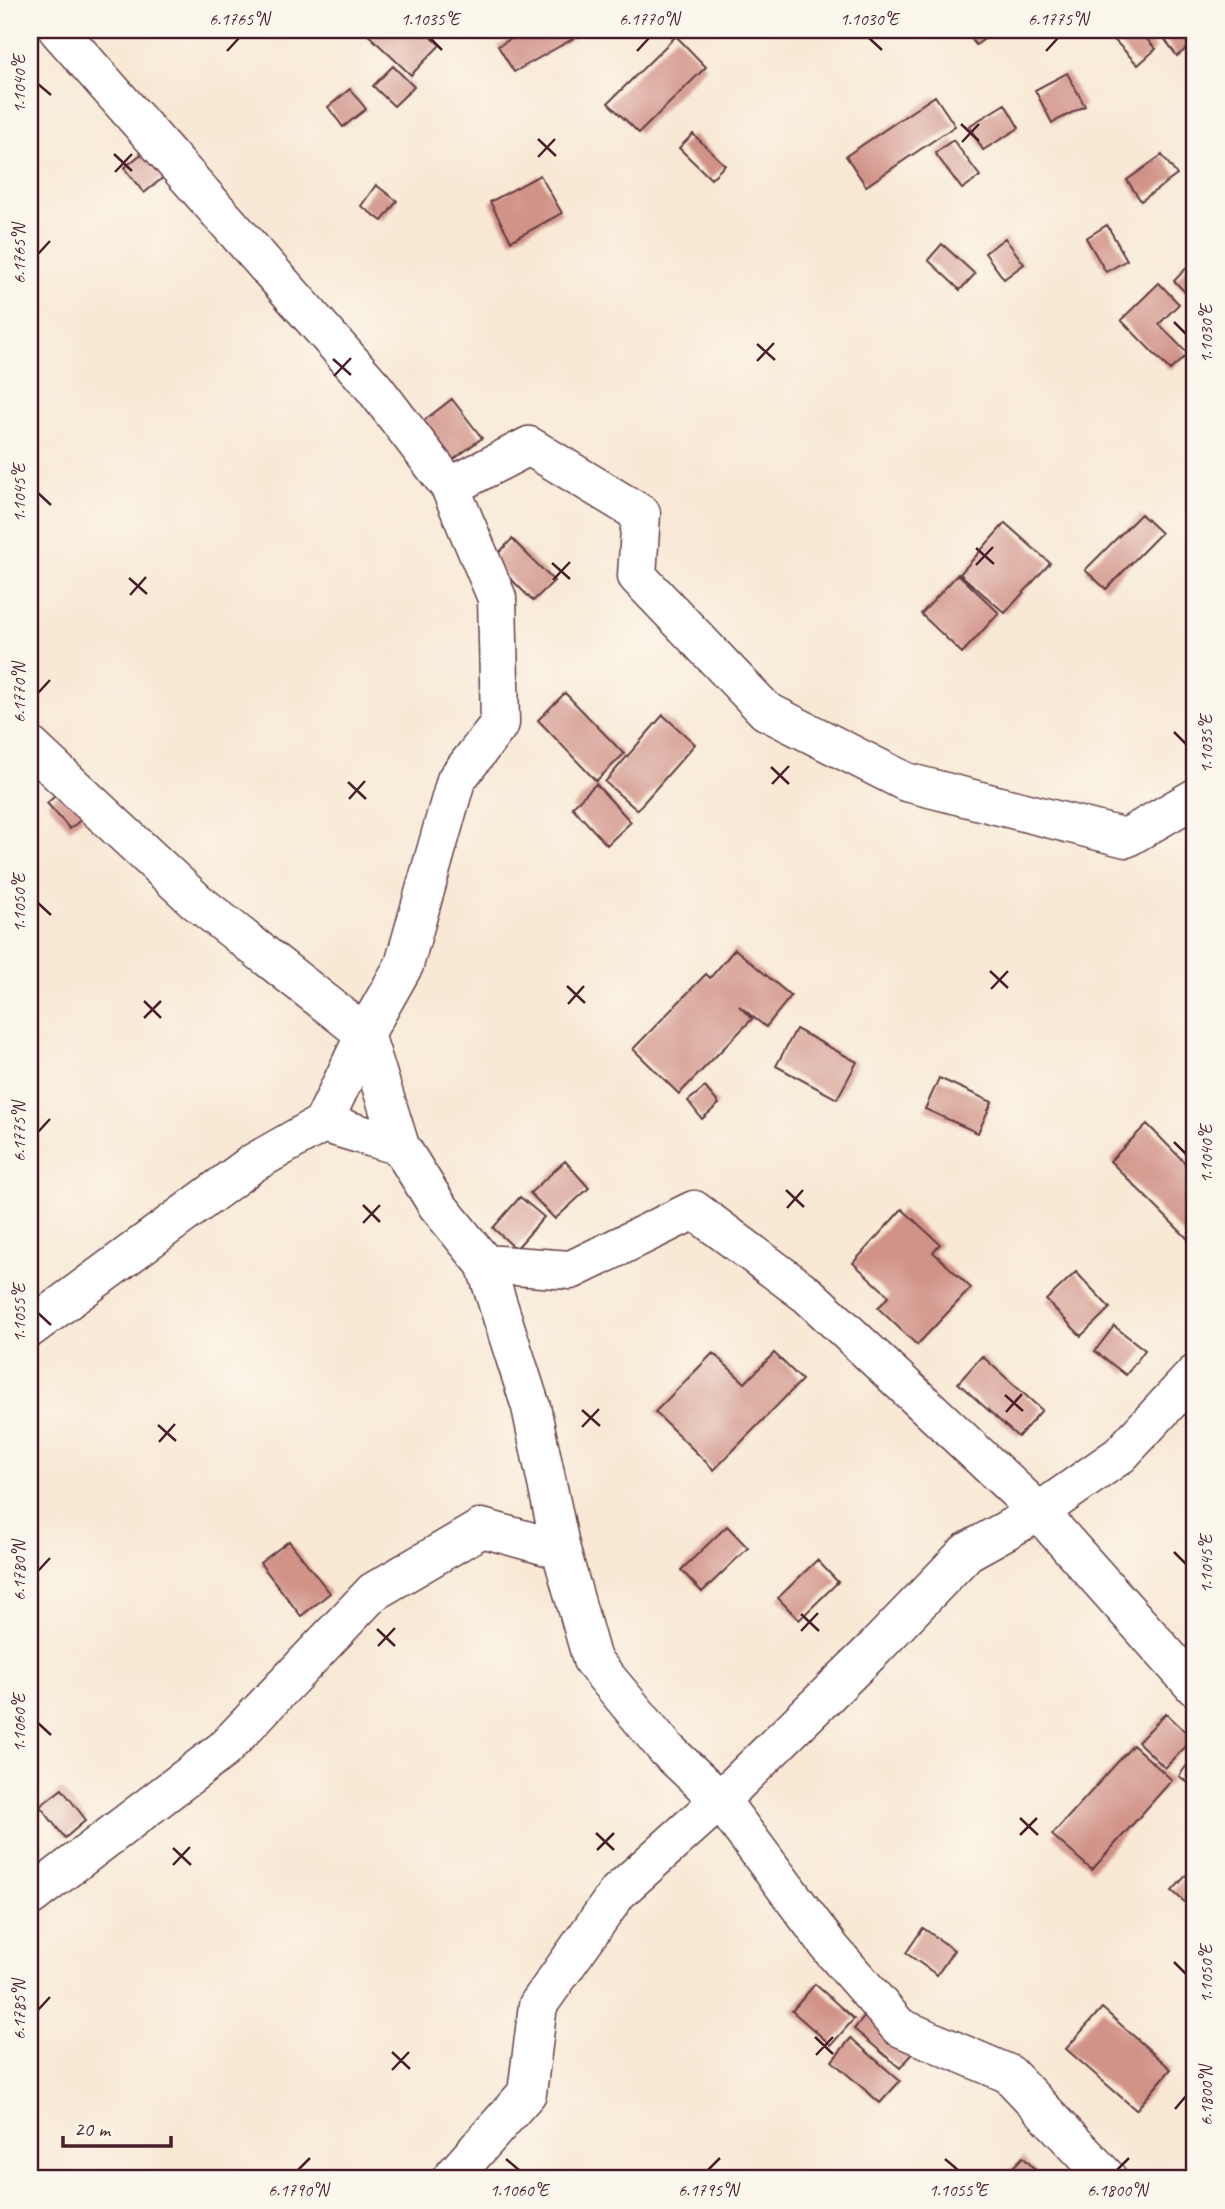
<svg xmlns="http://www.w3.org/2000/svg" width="1225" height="2209" viewBox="0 0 1225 2209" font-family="Caveat,sans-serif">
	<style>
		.building { fill: #d19388 }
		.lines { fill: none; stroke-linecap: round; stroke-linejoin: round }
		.minor-casing { stroke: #643d44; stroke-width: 41 }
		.minor { stroke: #fff; stroke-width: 38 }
		.ticks { fill: none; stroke: #4a1f2b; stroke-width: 2.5 }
		.neatline { fill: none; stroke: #4a1f2b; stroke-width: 2.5 }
		.ticks-label { font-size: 18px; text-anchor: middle; fill: #4a1f2b }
	</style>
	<rect width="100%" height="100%" fill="#fbf7ec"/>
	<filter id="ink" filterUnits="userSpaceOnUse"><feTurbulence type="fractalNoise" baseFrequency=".0143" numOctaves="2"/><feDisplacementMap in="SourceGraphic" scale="14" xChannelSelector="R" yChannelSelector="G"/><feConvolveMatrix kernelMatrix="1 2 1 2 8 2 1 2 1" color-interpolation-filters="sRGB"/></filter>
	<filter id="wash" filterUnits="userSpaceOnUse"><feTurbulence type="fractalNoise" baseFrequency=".00686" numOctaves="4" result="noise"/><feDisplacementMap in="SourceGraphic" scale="28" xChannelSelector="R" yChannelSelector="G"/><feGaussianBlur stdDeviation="1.57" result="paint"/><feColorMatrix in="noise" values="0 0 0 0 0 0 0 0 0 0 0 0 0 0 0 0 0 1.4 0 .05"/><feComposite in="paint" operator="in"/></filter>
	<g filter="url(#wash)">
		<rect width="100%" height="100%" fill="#f8e8d4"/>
		<g id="blocks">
			<path class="building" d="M 363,30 L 423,30 L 440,45 L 411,75 Z
				M 527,30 L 582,30 L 583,33 L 514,72 L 498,46 Z
				M 964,30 L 997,30 L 976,45 Z
				M 1105,30 L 1138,30 L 1156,49 L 1138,65 Z
				M 1164,30 L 1195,30 L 1195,42 L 1177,56 L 1160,33 Z
				M 676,36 L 706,67 L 639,133 L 608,103 Z
				M 393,66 L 414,87 L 394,106 L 373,86 Z
				M 1067,73 L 1085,106 L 1052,123 L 1035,90 Z
				M 350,89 L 366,109 L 343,127 L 328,107 Z
				M 935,96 L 955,126 L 866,186 L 846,156 Z
				M 1005,104 L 1019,128 L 983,150 L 969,126 Z
				M 171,130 L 191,155 L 144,193 L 124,168 Z
				M 693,134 L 725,165 L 711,179 L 679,148 Z
				M 953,140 L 980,176 L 962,189 L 935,153 Z
				M 1162,155 L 1177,175 L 1141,201 L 1127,180 Z
				M 540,175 L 562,213 L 511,241 L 490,202 Z
				M 376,185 L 397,201 L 382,221 L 361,206 Z
				M 1107,225 L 1127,260 L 1106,272 L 1086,238 Z
				M 1005,238 L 1024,264 L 1004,279 L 985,253 Z
				M 942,244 L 975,274 L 960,290 L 928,260 Z
				M 1195,259 L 1195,284 L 1186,293 L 1174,281 Z
				M 1159,283 L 1179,304 L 1159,324 L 1188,354 L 1170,370 L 1121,320 Z
				M 452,399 L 482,438 L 442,468 L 413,429 Z
				M 1141,514 L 1161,533 L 1106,589 L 1085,570 Z
				M 1005,523 L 1050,563 L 1005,613 L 960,574 Z
				M 512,539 L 554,581 L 533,601 L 492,560 Z
				M 958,574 L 999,613 L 962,653 L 921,614 Z
				M 565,693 L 624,754 L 596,781 L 538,720 Z
				M 663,715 L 695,744 L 637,810 L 605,782 Z
				M 596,784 L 631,822 L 607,845 L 572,807 Z
				M 68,785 L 91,811 L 70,829 L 47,803 Z
				M 735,949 L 791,996 L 766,1027 L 739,1006 L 752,1019 L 679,1094 L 633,1049 L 706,974 L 710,978 Z
				M 796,1029 L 857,1062 L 837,1099 L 776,1066 Z
				M 939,1078 L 992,1102 L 978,1133 L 925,1109 Z
				M 705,1087 L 719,1104 L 702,1119 L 688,1101 Z
				M 1147,1124 L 1195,1173 L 1195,1246 L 1110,1161 Z
				M 565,1161 L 589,1188 L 555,1219 L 530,1193 Z
				M 520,1197 L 544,1217 L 516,1249 L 493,1228 Z
				M 902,1209 L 940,1244 L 933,1252 L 971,1288 L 917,1345 L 878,1308 L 889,1296 L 853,1263 Z
				M 1076,1272 L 1110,1308 L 1081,1336 L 1046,1300 Z
				M 1114,1326 L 1145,1350 L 1126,1375 L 1095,1351 Z
				M 713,1353 L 745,1383 L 774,1353 L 802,1380 L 714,1470 L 655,1412 Z
				M 982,1356 L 1042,1410 L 1018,1437 L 958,1383 Z
				M 727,1526 L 748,1548 L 702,1592 L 681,1570 Z
				M 289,1541 L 330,1593 L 301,1616 L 260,1563 Z
				M 817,1560 L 838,1582 L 799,1620 L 778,1598 Z
				M 1166,1713 L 1193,1739 L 1165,1768 L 1138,1742 Z
				M 1133,1745 L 1172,1780 L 1092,1870 L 1052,1835 Z
				M 1195,1754 L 1195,1788 L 1179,1776 Z
				M 62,1789 L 86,1820 L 65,1838 L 40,1806 Z
				M 1190,1871 L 1195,1875 L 1195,1911 L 1172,1891 Z
				M 923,1928 L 954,1950 L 937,1975 L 906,1953 Z
				M 815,1984 L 854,2019 L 831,2045 L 792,2011 Z
				M 872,2008 L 918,2048 L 900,2068 L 854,2029 Z
				M 1102,2008 L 1171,2069 L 1136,2110 L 1066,2049 Z
				M 851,2038 L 900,2081 L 880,2103 L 832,2061 Z
				M 1023,2157 L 1044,2179 L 1001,2179 Z"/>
		</g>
	</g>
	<g filter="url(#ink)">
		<use href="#blocks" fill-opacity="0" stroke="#643d44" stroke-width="2"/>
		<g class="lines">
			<defs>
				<path id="minor" d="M 450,487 L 529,446 L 641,514 L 637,576 L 766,711 L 906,782 L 1126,838 L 1195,798
					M 30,746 L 196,901 L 365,1034 L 400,1146 L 437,1205 L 485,1264 L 531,1407 L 561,1550 L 592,1660 L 666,1749 L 720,1800 L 832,1950 L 899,2027 L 1009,2074 L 1108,2179
					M 323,1123 L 400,1146
					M 485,1264 L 571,1270 L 694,1210 L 808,1295 L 1039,1512 L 1195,1687
					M 30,1328 L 253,1163 L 323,1123 L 365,1034 L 404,965 L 456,780 L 500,723 L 497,598 L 450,487 L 375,389 L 58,30
					M 30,1897 L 224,1749 L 373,1592 L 482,1528 L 561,1550
					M 451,2179 L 527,2093 L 538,2005 L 618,1892 L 720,1800 L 875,1648 L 967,1552 L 1039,1512 L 1120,1455 L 1195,1374"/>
			</defs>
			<use href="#minor" class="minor-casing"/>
			<use href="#minor" class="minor"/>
		</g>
	</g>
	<path class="ticks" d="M 430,38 L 442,50M 869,38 L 882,50M 227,51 L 239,38M 637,51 L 649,38M 1046,51 L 1058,38M 38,84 L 51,95M 961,124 L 979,141M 538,139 L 556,156M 962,142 L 979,124M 114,154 L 132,171M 538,157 L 555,139M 115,172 L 132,154M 38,254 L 50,241M 1174,322 L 1186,334M 757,344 L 775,360M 333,359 L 351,375M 757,361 L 774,343M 334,376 L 351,358M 38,493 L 51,505M 976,548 L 994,564M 552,563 L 570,579M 976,565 L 993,547M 129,578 L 147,594M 553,580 L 570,562M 130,595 L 146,577M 38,693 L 50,680M 1174,732 L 1186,744M 771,767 L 789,784M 348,782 L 366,799M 772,784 L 789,766M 349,799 L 365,781M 38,903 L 51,915M 990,971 L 1008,988M 567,986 L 585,1003M 991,989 L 1008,971M 144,1001 L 161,1018M 568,1004 L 584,986M 144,1018 L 161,1001M 38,1132 L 50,1119M 1174,1142 L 1186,1154M 786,1190 L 804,1207M 363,1205 L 380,1222M 787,1208 L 803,1190M 363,1223 L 380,1205M 38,1313 L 51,1325M 1005,1395 L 1023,1411M 582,1410 L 600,1426M 1006,1412 L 1022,1394M 158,1425 L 176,1441M 582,1427 L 599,1409M 159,1442 L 175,1424M 1174,1552 L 1186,1564M 38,1571 L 50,1558M 801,1614 L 819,1631M 377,1629 L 395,1646M 801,1631 L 818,1613M 378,1646 L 395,1628M 38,1723 L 51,1735M 1020,1818 L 1038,1835M 596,1833 L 614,1850M 1020,1835 L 1037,1818M 173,1848 L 191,1865M 597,1850 L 614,1833M 173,1865 L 190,1847M 1174,1962 L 1186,1974M 38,2010 L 50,1997M 815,2037 L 833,2054M 392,2052 L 410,2069M 816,2055 L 833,2037M 392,2070 L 409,2052M 1175,2109 L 1186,2096M 506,2159 L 519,2170M 945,2159 L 958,2170M 298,2170 L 310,2158M 708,2170 L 720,2158M 1117,2170 L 1129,2158"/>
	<rect width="1225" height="2209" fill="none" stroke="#fbf7ec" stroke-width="77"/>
	<path d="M63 2136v10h108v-10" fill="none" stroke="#4a1f2b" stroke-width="3.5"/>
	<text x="74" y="2136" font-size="21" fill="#4a1f2b" stroke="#fbf7ec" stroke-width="5" paint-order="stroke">20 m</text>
	<rect x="38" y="38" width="1148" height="2132" class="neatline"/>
	<g class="ticks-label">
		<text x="239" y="25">6.1765°N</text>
		<text x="430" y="25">1.1035°E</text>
		<text x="649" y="25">6.1770°N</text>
		<text x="869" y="25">1.1030°E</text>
		<text x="1058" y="25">6.1775°N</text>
		<text transform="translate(19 84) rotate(-90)" y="6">1.1040°E</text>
		<text transform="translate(19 254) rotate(-90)" y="6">6.1765°N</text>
		<text transform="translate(1206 334) rotate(-90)" y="6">1.1030°E</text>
		<text transform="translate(19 493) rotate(-90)" y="6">1.1045°E</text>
		<text transform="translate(19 693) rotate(-90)" y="6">6.1770°N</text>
		<text transform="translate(1206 744) rotate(-90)" y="6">1.1035°E</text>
		<text transform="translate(19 903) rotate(-90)" y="6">1.1050°E</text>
		<text transform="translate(19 1132) rotate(-90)" y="6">6.1775°N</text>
		<text transform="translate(1206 1154) rotate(-90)" y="6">1.1040°E</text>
		<text transform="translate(19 1313) rotate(-90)" y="6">1.1055°E</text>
		<text transform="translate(1206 1564) rotate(-90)" y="6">1.1045°E</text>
		<text transform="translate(19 1571) rotate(-90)" y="6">6.1780°N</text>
		<text transform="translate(19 1723) rotate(-90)" y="6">1.1060°E</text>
		<text transform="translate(1206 1974) rotate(-90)" y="6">1.1050°E</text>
		<text transform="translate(19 2010) rotate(-90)" y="6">6.1785°N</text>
		<text transform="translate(1206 2096) rotate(-90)" y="6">6.1800°N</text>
		<text x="298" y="2196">6.1790°N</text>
		<text x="519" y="2196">1.1060°E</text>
		<text x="708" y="2196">6.1795°N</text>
		<text x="958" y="2196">1.1055°E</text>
		<text x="1117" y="2196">6.1800°N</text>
	</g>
</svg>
